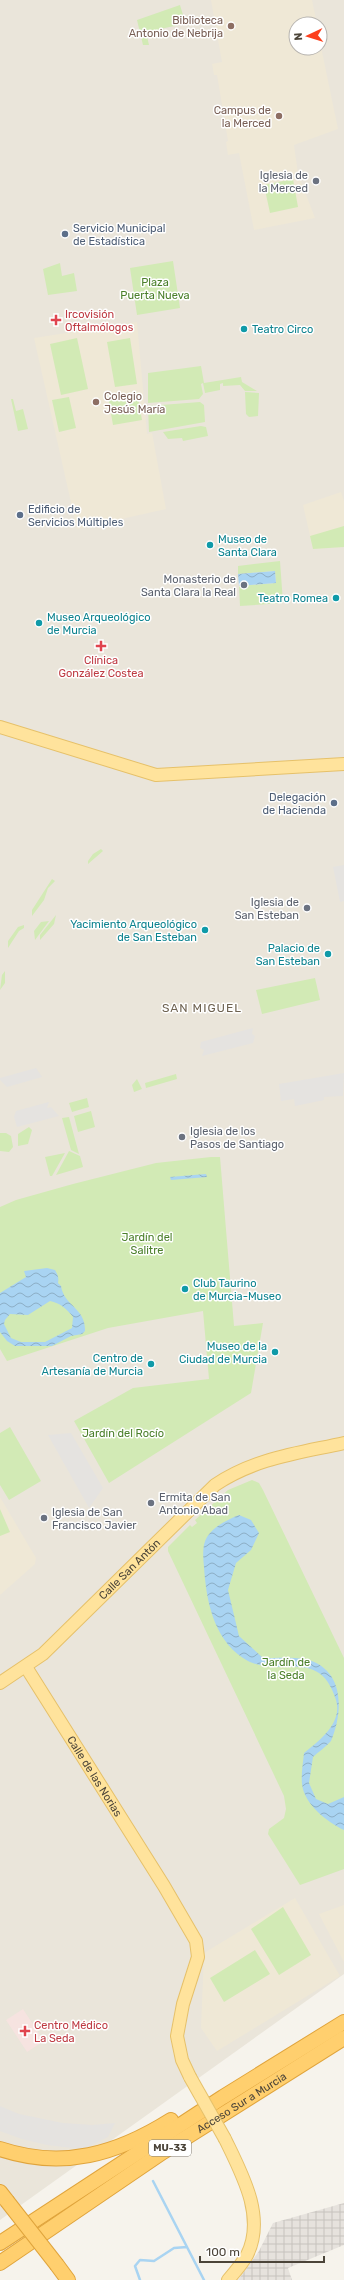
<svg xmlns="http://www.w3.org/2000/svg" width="344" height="2280" viewBox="0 0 344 2280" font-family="Rubik,sans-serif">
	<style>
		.residential { fill: #eae5da; fill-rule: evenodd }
		.industrial { fill: url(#industrial-grid) }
		.education { fill: #efe8d6 }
		.medical { fill: #f6e3e0 }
		.green { fill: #d2eab5 }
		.parking { fill: #e5e3e0 }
		.water { fill: url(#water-waves); fill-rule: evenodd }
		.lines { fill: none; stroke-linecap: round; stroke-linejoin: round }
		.stream { stroke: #a9d4f2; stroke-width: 2.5 }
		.major-casing { stroke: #e6c16a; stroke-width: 14 }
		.highway-casing { stroke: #e0a43c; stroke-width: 16 }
		.major { stroke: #ffe39c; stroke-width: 12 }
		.highway { stroke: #ffcf6e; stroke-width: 14 }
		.major-bridge-casing { stroke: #e6c16a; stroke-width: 14; stroke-linecap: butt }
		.highway-bridge-casing { stroke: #e0a43c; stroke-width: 16; stroke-linecap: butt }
		.major-bridge { stroke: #ffe39c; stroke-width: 12 }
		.highway-bridge { stroke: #ffcf6e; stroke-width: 14 }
		.education-dot { fill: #8d6e63; stroke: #fff; stroke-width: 1.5 }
		.worship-dot { fill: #6b7280; stroke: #fff; stroke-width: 1.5 }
		.service-dot { fill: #5c6f8a; stroke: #fff; stroke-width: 1.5 }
		.health-dot { fill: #e0444e; stroke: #fff; stroke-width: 1.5 }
		.culture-dot { fill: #0f9aa8; stroke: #fff; stroke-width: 1.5 }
		.labels { text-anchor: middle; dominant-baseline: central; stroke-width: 3; stroke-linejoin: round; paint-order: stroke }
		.shield { fill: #fff; stroke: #817c74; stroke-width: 1 }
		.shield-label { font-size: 10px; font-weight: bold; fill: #4b4439 }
		.education-label { font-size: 11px; fill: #785e54; stroke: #fff; text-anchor: end }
		.worship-label { font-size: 11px; fill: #5b616d; stroke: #fff; text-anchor: end }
		.service-label { font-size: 11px; fill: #4e5e75; stroke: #fff; text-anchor: start }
		.park-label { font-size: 11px; fill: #4a7f2a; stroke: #fff }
		.health-label { font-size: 11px; fill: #be3a42; stroke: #fff; text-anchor: start }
		.culture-label { font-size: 11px; fill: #0d838f; stroke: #fff; text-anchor: end }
		.street-label { font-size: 11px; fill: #4b4439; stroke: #fff }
		.neighbourhood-label { font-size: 12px; letter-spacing: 1px; fill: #6e6250; stroke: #fff }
	</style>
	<defs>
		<pattern id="industrial-grid" width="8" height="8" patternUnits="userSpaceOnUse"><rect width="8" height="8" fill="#e6e2dd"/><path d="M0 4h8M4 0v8" fill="none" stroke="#c7c3be"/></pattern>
		<pattern id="water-waves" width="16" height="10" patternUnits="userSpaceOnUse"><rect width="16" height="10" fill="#a9d4f2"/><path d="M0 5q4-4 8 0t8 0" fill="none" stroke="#8caec5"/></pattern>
	</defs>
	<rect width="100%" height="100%" fill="#f6f3ec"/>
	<path class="residential" d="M 0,0 L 344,0 L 344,1974 L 0,2220 ZM 296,24 L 320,24 L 320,48 L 296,48 Z"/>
	<path class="industrial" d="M 344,2203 L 344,2245 L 288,2268 L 292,2280 L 238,2280 L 259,2251 L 273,2223 Z"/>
	<path class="education" d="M 211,0 L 312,0 L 317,24 L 296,24 L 296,48 L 320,48 L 320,42 L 338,129 L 294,145 L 298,174 L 315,218 L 254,230 L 239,153 L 228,155 L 226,142 L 228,141 L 217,75 L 214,75 L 212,64 L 222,62 Z
		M 137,322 L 147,434 L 152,433 L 166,509 L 77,529 L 34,338 Z
		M 341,492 L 344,501 L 344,547 L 313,549 L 303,505 Z
		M 0,1497 L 36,1558 L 35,1564 L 0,1595 Z
		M 295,1898 L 340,1976 L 217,2051 L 201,2028 L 204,1953 Z
		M 344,1905 L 344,1962 L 319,1914 Z"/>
	<path class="medical" d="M 23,2009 L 44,2041 L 27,2052 L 6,2020 Z"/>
	<path class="green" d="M 180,5 L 183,15 L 179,25 L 146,32 L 149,45 L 143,45 L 137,20 Z
		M 293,179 L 298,207 L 270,213 L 264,185 Z
		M 173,261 L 180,308 L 137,315 L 130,268 Z
		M 60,263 L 62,276 L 74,273 L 77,291 L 48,295 L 43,269 Z
		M 77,338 L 88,389 L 61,395 L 50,344 Z
		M 130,338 L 137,384 L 115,387 L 107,342 Z
		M 201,366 L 204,383 L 241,377 L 242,382 L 257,391 L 245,391 L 240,385 L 223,386 L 223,383 L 220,384 L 220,390 L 205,393 L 203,383 L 201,384 L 203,394 L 199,399 L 148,403 L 148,373 Z
		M 137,392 L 142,420 L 113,425 L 108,397 Z
		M 245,392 L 259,393 L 258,416 L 249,417 L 246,414 Z
		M 69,397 L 76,428 L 59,432 L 52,400 Z
		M 11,399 L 13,399 L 16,411 L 23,409 L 28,429 L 18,431 Z
		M 200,402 L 204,405 L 205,422 L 149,432 L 148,406 Z
		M 201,426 L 206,427 L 208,436 L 183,441 L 182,438 L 168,439 L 163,432 Z
		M 344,526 L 344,547 L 313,549 L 310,536 Z
		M 280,561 L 283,603 L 240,606 L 239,586 L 276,583 L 275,571 L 238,574 L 238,566 Z
		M 101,849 L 103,851 L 88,864 L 88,861 L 93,854 Z
		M 52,879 L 55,881 L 48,888 L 44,900 L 32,916 L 32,910 Z
		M 56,915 L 54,924 L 40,940 L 40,935 Z
		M 49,921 L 35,940 L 34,931 L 41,922 Z
		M 24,925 L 24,928 L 19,931 L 8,948 L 8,941 L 18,927 Z
		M 5,971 L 5,983 L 0,990 L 2,975 Z
		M 315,978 L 320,1000 L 262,1014 L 256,990 Z
		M 176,1074 L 177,1079 L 146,1088 L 145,1083 Z
		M 137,1079 L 142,1089 L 134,1092 L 132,1085 Z
		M 87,1098 L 89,1107 L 72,1112 L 69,1103 Z
		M 91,1111 L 95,1127 L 78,1132 L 74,1116 Z
		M 69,1117 L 79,1154 L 71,1150 L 62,1118 Z
		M 29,1127 L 32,1130 L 28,1144 L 18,1146 L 18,1134 Z
		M 0,1133 L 6,1133 L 11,1136 L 13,1147 L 9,1152 L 0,1151 Z
		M 69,1151 L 80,1156 L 83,1167 L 56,1175 Z
		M 65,1153 L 52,1176 L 50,1176 L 45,1157 Z
		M 211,1157 L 220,1157 L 234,1326 L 263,1323 L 251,1393 L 109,1483 L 74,1421 L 133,1388 L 209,1379 L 203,1311 L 108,1328 L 7,1361 L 0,1349 L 0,1207 L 16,1200 L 73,1184 L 156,1163 Z
		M 10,1427 L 41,1481 L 9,1500 L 0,1485 L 0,1433 Z
		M 252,1480 L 259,1483 L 263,1490 L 344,1658 L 344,1869 L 300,1885 L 268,1834 L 269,1829 L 284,1818 L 286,1809 L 284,1796 L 168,1551 L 168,1547 L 190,1525 L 192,1527 L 197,1523 L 195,1520 L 228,1490 Z
		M 0,1509 L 10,1532 L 0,1536 Z
		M 283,1907 L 311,1955 L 279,1975 L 251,1929 Z
		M 255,1950 L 270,1974 L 224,2002 L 210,1978 Z"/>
	<path class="parking" d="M 344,865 L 344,901 L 340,902 L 333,867 Z
		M 253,1028 L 252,1034 L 255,1036 L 253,1043 L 202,1056 L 204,1050 L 200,1048 L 201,1042 Z
		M 36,1068 L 42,1077 L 7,1087 L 0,1080 L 0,1078 Z
		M 344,1073 L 343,1096 L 324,1097 L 324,1100 L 295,1106 L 294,1099 L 281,1101 L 279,1084 Z
		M 49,1102 L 47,1108 L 51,1107 L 59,1116 L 17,1127 L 14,1117 L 16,1111 Z
		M 71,1433 L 103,1488 L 89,1508 L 48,1435 Z
		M 0,2106 L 19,2114 L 63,2123 L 92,2125 L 115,2123 L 108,2137 L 88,2147 L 81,2149 L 47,2145 L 22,2139 L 0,2131 Z"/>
	<path class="water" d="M 275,571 L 276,583 L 239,586 L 238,574 Z
		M 206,1174 L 207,1177 L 171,1180 L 170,1177 Z
		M 47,1268 L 55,1270 C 58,1275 59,1278 58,1283 L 61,1286 C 64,1306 86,1308 85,1331 L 82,1334 L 71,1336 L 52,1346 L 15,1346 L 7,1341 L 0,1332 L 0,1293 L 26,1277 L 24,1271 ZM 50,1301 C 60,1303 67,1309 73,1317 L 72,1328 L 45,1342 L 21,1342 L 11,1338 L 4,1324 L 5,1320 L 10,1314 L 28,1315 Z
		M 239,1515 L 251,1520 L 259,1533 L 251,1550 L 236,1563 L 228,1590 L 239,1636 L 263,1658 C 276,1658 292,1657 305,1659 C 344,1668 344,1710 331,1741 C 326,1747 318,1752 313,1757 L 309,1783 L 316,1799 L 328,1804 L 344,1797 L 344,1830 C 327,1822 304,1804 302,1784 C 301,1774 303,1763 304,1753 C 319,1741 343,1723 336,1700 C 319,1644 276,1681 243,1658 C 213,1638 206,1599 204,1567 C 203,1557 202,1545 207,1537 C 214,1526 227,1520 239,1515 Z"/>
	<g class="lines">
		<path class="stream" d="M 153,2181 L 204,2280
			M 140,2280 L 135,2266 L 140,2260 L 154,2261 L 174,2248 L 187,2247"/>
		<defs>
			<g id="major">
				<path d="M 0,727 L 156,775 L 344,764"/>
				<path id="s1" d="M 26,1667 L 164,1886 L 196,1941 L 198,1957 L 183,2004 L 177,2036 L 182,2060 L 190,2077"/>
				<path id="s2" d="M 0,1683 L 43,1654 L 215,1485 C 255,1458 299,1453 344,1443"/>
				<path d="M 225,2139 C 242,2174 266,2217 247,2255 C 242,2264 235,2272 228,2280"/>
			</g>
			<g id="highway">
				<path d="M 0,2149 C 63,2170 117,2154 171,2120"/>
				<path d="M 0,2192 L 7,2201"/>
				<path d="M 0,2243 L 223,2097 L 344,2022"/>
				<path id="s3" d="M 0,2263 L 163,2152 L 344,2038"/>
				<path d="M 57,2265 L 68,2280"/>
			</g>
		</defs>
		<use href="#major" class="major-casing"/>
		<use href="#highway" class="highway-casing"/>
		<use href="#major" class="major"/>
		<use href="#highway" class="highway"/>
		<defs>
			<path id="major-bridge" d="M 190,2077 L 225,2139"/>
			<path id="highway-bridge" d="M 7,2201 L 57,2265"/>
		</defs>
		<use href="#major-bridge" class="major-bridge-casing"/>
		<use href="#highway-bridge" class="highway-bridge-casing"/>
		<use href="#major-bridge" class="major-bridge"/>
		<use href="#highway-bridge" class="highway-bridge"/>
	</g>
	<g class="education-dot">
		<circle cx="231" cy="26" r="4"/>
		<circle cx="279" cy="116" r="4"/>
		<circle cx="96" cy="402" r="4"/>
	</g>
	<g class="worship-dot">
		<circle cx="316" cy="181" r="4"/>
		<circle cx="244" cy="585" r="4"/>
		<circle cx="307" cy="908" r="4"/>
		<circle cx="182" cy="1137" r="4"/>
		<circle cx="151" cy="1503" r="4"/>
		<circle cx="44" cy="1518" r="4"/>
	</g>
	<g class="service-dot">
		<circle cx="65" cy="234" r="4"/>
		<circle cx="20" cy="515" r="4"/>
		<circle cx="334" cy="803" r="4"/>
	</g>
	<g class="health-dot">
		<path d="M54 314h4v4h4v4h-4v4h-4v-4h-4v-4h4z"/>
		<path d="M99 640h4v4h4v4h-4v4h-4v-4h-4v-4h4z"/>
		<path d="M23 2025h4v4h4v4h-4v4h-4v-4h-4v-4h4z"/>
	</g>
	<g class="culture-dot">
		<circle cx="244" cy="329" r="4"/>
		<circle cx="210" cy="545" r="4"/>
		<circle cx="336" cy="598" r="4"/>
		<circle cx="39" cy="623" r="4"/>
		<circle cx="205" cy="930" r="4"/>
		<circle cx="328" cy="954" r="4"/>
		<circle cx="185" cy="1289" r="4"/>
		<circle cx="275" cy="1352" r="4"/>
		<circle cx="151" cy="1364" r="4"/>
	</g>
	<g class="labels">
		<rect class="shield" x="149" y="2140" width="42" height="16" rx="3"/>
		<g class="shield-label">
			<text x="170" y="2148">MU-33</text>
		</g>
		<g class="education-label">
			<text x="223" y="20">Biblioteca<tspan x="223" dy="13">Antonio de Nebrija</tspan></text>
			<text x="271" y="110">Campus de<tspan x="271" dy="13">la Merced</tspan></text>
			<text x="104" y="396" text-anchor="start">Colegio<tspan x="104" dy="13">Jesús María</tspan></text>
		</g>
		<g class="worship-label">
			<text x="308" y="175">Iglesia de<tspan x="308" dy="13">la Merced</tspan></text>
			<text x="236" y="579">Monasterio de<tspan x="236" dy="13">Santa Clara la Real</tspan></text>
			<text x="299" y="902">Iglesia de<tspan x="299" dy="13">San Esteban</tspan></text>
			<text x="190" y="1131" text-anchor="start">Iglesia de los<tspan x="190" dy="13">Pasos de Santiago</tspan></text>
			<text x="159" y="1497" text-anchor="start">Ermita de San<tspan x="159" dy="13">Antonio Abad</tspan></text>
			<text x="52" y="1512" text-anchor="start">Iglesia de San<tspan x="52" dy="13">Francisco Javier</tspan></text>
		</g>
		<g class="service-label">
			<text x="73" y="228">Servicio Municipal<tspan x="73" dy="13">de Estadística</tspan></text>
			<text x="28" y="509">Edificio de<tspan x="28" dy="13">Servicios Múltiples</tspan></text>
			<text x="326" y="797" text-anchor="end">Delegación<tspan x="326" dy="13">de Hacienda</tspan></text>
		</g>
		<g class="park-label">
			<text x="155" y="282">Plaza<tspan x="155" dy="13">Puerta Nueva</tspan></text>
			<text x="147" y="1237">Jardín del<tspan x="147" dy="13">Salitre</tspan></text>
			<text x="123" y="1433">Jardín del Rocío</text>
			<text x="286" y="1662">Jardín de<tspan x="286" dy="13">la Seda</tspan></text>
		</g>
		<g class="health-label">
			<text x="65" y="314">Ircovisión<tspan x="65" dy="13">Oftalmólogos</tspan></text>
			<text x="101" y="660" text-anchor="middle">Clínica<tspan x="101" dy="13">González Costea</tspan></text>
			<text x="34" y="2025">Centro Médico<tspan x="34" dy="13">La Seda</tspan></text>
		</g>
		<g class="culture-label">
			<text x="252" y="329" text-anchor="start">Teatro Circo</text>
			<text x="218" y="539" text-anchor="start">Museo de<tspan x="218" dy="13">Santa Clara</tspan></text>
			<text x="328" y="598">Teatro Romea</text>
			<text x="47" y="617" text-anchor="start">Museo Arqueológico<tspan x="47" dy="13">de Murcia</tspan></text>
			<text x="197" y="924">Yacimiento Arqueológico<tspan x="197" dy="13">de San Esteban</tspan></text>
			<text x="320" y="948">Palacio de<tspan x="320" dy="13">San Esteban</tspan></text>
			<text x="193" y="1283" text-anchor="start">Club Taurino<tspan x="193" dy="13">de Murcia-Museo</tspan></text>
			<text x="267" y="1346">Museo de la<tspan x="267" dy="13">Ciudad de Murcia</tspan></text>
			<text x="143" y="1358">Centro de<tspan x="143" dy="13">Artesanía de Murcia</tspan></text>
		</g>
		<g class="street-label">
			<text stroke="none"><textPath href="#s2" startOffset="173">Calle San Antón</textPath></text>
			<text stroke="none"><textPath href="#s1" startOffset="129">Calle de las Norias</textPath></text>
			<text stroke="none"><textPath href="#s3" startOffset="290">Acceso Sur a Murcia</textPath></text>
		</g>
		<g class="neighbourhood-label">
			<text x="202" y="1008">SAN MIGUEL</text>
		</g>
	</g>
	<g transform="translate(308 36) rotate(266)"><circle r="19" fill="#ffffff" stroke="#b7b4b0"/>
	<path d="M0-3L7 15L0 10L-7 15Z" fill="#fc3f1d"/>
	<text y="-6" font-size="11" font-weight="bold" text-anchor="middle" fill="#4b4439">N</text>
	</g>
	<path d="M200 2256v6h124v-6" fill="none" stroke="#4b4439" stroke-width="2"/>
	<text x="206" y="2256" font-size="12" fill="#4b4439" stroke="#ffffff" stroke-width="3" paint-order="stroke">100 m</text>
</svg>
